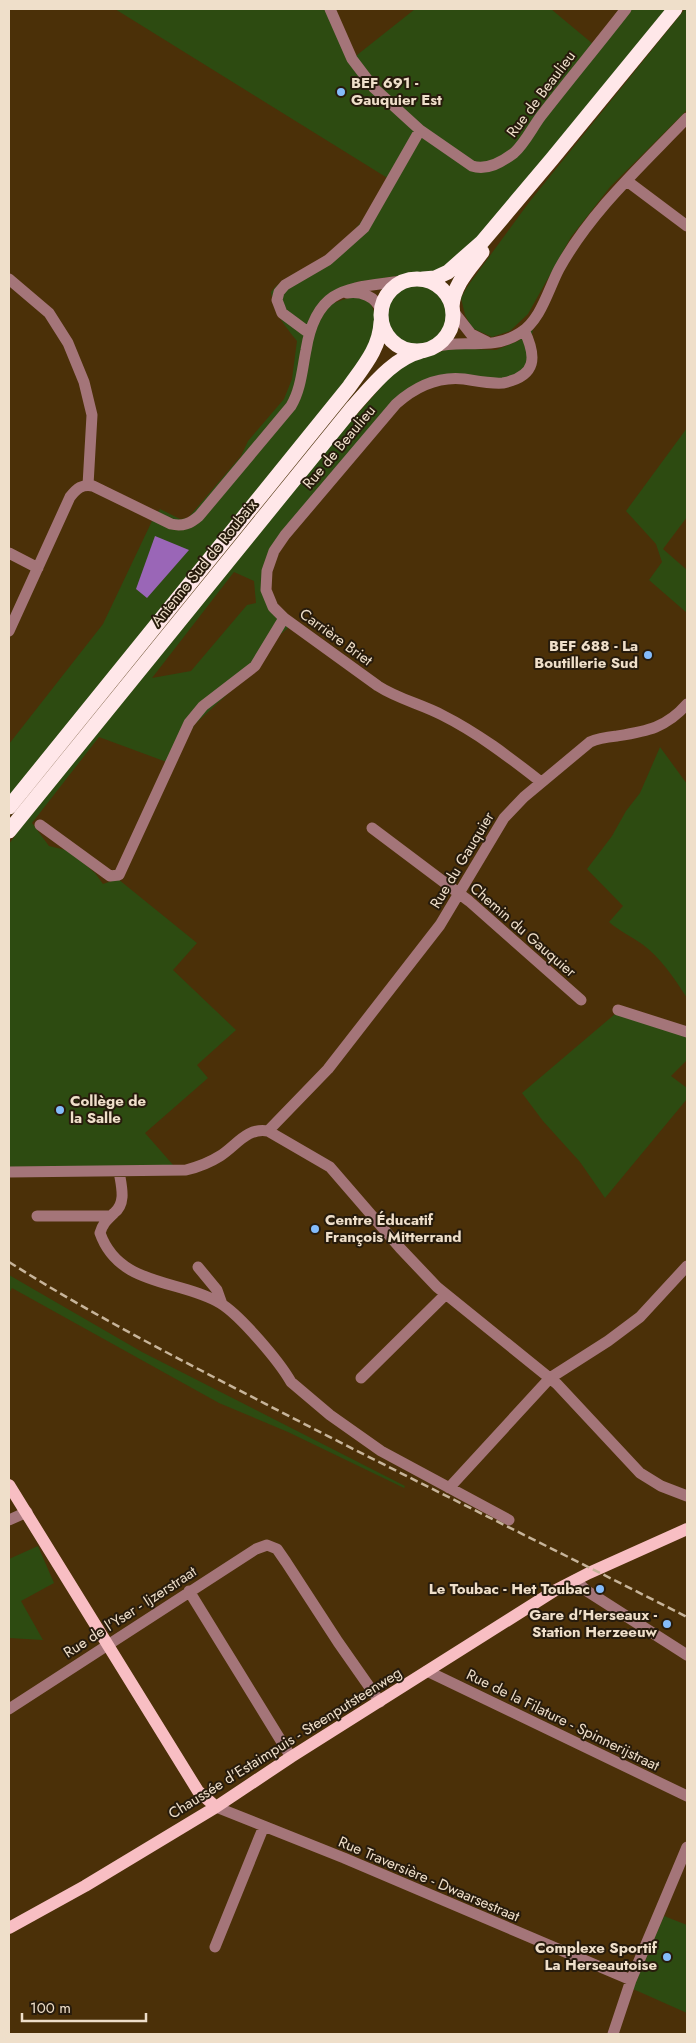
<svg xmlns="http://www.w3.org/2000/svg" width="696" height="2043" viewBox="0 0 696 2043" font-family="Jost,sans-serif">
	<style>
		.green { fill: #2d4b11; fill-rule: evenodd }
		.water { fill: #9a66b7 }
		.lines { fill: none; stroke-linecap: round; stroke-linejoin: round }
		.minor { stroke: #a47579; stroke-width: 11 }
		.major { stroke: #f8bec3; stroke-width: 12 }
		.highway { stroke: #ffe7e9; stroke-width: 15 }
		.rail { stroke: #c7b49a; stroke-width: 2.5; stroke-dasharray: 8 4; stroke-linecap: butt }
		.poi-dot { fill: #84bcfb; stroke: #271b0c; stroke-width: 2 }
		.labels { text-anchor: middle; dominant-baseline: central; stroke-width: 4; stroke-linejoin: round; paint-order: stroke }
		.poi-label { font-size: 15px; font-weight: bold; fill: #efdfca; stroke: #271b0c; text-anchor: end }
		.street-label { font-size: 15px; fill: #efdfca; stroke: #271b0c }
	</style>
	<rect width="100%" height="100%" fill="#4b3008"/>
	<path class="green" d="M 115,9 L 327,9 L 352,59 L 415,9 L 551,9 L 593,44 L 621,9 L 666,9 L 476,243 L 447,269 L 356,282 L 334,303 C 358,293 376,295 375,324 C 375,332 374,341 371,347 C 367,356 359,364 353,372 L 9,800 L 9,744 L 103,624 L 152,521 L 160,509 L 180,519 L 188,518 L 241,456 L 248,441 L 284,399 L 292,379 L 297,341 C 285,326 273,312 271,292 C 284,275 308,269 326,257 C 354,238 371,207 389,179 Z
		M 685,9 L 687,9 L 687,110 L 610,187 L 571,237 L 528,314 L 510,331 L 492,337 L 472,328 L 465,315 L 461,298 L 467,287 L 530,201 Z
		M387 315a30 30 0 1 1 60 0a30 30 0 1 1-60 0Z
		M 533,329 L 525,379 L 439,383 L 404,401 L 284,541 L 273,563 L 270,588 L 288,628 L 276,638 L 246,677 L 195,724 L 172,764 L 99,737 L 32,823 L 49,846 L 70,851 L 95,873 L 103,884 L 118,879 L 197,943 L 173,970 L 236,1030 L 197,1065 L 208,1078 L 145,1133 L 174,1166 L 9,1167 L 9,844 L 15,836 L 14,833 L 317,460 L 396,370 L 412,360 L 438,353 L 448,348 L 496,350 L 518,341 ZM 234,572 L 254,581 L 256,603 L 247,605 L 191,671 L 152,678 Z
		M 687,428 L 687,517 L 663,549 L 687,570 L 687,613 L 649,580 L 662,562 L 656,544 L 626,511 Z
		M 660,747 L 687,784 L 687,998 C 674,978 661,958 642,944 C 631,936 619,931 609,922 L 623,906 L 587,869 L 612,836 L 626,811 L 640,793 Z
		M 615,1014 L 687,1034 L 687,1060 L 671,1076 L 687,1088 L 687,1099 L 605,1198 L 580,1162 L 543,1121 L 522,1093 Z
		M 9,1275 L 142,1352 L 405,1486 L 404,1488 L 288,1432 L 219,1403 L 12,1288 L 9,1293 Z
		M 38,1546 L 54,1583 L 21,1601 L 43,1640 L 9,1638 L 9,1559 Z
		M 664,1916 L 687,1925 L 687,2013 L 633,1989 Z"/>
	<path class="water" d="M 155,536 L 189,550 L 147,598 L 136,589 Z"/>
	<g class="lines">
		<path class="minor" d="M 330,9 L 352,59 L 374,88 L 420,130
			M 627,181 L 687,226
			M 9,279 L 49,313 L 68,343 L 84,382 L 92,415 L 88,485
			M 347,293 C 361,291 375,296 381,310
			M 453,311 L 471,334 L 487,342
			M 309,333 L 282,313 L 277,300 L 279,292 L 285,285 L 328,260 L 364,228 L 420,130 L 472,166 C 487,171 502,162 514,153 C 525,143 532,128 541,116 C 569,80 598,45 626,9
			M 434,347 C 464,338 490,352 520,333 C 541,320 548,290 559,269 C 591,211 642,165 687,118
			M 9,553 L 38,568
			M 284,618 L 273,607 L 266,590 L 267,571 L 274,551 L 285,535 L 396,404 C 415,387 437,376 464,379 C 477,381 490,384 503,383 C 537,376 537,357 524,330
			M 9,631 L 70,497 C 77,488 82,484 93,486 L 171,524 C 183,527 191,523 199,516 L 291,406 C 301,389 302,370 306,350 C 317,282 353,289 408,280
			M 40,825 L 110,876 L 119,875 L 189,723 L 203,706 L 255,666 L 284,618 L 378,686 C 398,699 421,704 442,715 C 478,733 509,757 541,782
			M 372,828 L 469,901 L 581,1000
			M 618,1010 L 687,1032
			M 268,1131 L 328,1069 L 440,925 L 504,818 L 524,797 L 590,742 C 598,738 607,737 617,736 C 647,731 666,728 687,704
			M 119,1171 C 121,1185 127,1203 114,1213 C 107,1220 103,1223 100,1233 C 119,1287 179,1279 220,1303 C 240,1315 279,1361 291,1382 L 330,1415 L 381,1451 L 509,1520
			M 9,1172 L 186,1170 C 198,1167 209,1163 220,1156 C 236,1146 247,1127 268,1131 L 330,1167 L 400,1248 L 437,1287 L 557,1384 L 640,1473 L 661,1486 L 687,1496
			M 37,1216 L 111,1216
			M 198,1267 L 217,1290 L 222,1304
			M 361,1378 L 445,1295
			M 449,1488 L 550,1378 L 608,1341 L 640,1317 L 687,1266
			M 9,1520 L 27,1512
			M 575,1580 L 587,1591 L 687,1655
			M 189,1591 L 291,1757
			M 427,1671 L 687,1796
			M 9,1709 L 256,1549 L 267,1545 L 277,1549 L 286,1562 L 338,1642 L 380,1702
			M 216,1807 L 344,1858 L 631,1980
			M 215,1947 L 264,1826
			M 613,2034 L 631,1980 L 687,1847"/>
		<path class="major" d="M 9,1485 L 198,1791 L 216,1807
			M 9,1928 L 85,1886 L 216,1807 L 291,1757 L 554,1591 L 589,1573 L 687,1529"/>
		<path class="highway" d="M381 315a36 36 0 1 1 72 0a36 36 0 1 1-72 0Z
			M 423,279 L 435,278 L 448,272 L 482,242 L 552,159 L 675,9
			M 452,307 C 453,285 470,268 482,252
			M 9,807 L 349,387 C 363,367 380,348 381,322
			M 9,831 L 353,407 C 372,386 393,358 422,351"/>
		<path class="rail" d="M 9,1262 C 89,1313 173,1356 258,1400 C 400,1474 544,1544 687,1617"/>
	</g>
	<g class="poi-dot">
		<circle cx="341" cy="92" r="5"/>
		<circle cx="648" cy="655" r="5"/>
		<circle cx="60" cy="1110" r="5"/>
		<circle cx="315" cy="1229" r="5"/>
		<circle cx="600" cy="1589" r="5"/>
		<circle cx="667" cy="1624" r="5"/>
		<circle cx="667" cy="1957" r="5"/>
	</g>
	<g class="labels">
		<g class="poi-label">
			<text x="351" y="83" text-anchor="start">BEF 691 -<tspan x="351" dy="17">Gauquier Est</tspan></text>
			<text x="638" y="646">BEF 688 - La<tspan x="638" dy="17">Boutillerie Sud</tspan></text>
			<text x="70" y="1101" text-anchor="start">Collège de<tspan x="70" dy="17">la Salle</tspan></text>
			<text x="325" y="1220" text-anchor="start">Centre Éducatif<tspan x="325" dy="17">François Mitterrand</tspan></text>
			<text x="590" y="1589">Le Toubac - Het Toubac</text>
			<text x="657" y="1615">Gare d'Herseaux -<tspan x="657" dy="17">Station Herzeeuw</tspan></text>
			<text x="657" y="1948">Complexe Sportif<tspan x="657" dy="17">La Herseautoise</tspan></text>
		</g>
		<g class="street-label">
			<text transform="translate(541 94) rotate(-53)">Rue de Beaulieu</text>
			<text transform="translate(339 447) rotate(-50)">Rue de Beaulieu</text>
			<text transform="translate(204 563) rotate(-51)">Antenne Sud de Roubaix</text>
			<text transform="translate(336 637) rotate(36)">Carrière Briet</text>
			<text transform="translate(462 860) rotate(-59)">Rue du Gauquier</text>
			<text transform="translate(523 930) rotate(41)">Chemin du Gauquier</text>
			<text transform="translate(130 1612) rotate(-33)">Rue de l'Yser - Ijzerstraat</text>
			<text transform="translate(563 1720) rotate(26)">Rue de la Filature - Spinnerijstraat</text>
			<text transform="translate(285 1743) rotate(-32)">Chaussée d'Estaimpuis - Steenputsteenweg</text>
			<text transform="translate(429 1879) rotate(23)">Rue Traversière - Dwaarsestraat</text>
		</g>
	</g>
	<rect width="696" height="2043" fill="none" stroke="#efdfca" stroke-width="20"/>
	<path d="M22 2013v8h124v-8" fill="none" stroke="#efdfca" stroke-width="2.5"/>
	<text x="30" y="2013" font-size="15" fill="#efdfca" stroke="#271b0c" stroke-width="4" paint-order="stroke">100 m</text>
</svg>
